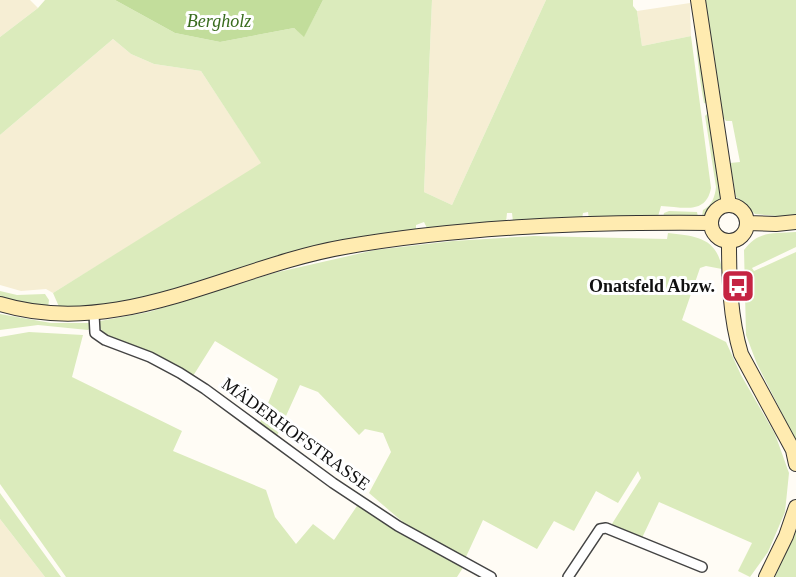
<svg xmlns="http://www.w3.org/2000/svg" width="796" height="577" viewBox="0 0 796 577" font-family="Georgia,serif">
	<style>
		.farmland { fill: #f6eed4 }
		.green { fill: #dbebbc }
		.forest { fill: #c2dd9b }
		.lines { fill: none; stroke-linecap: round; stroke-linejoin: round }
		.street-casing { stroke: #444; stroke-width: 12 }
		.secondary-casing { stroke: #333; stroke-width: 16 }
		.street { stroke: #fff; stroke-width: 9 }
		.secondary { stroke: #ffebb0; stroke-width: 14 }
		.labels { text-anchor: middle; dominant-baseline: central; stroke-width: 6; stroke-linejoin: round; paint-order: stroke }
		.park-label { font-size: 18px; font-style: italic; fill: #396c1e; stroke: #fff }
		.poi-label { font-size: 18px; font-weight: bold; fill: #111; stroke: #fff; text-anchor: end }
		.street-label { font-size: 18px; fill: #111; stroke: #fff }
	</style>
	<rect width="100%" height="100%" fill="#fffcf5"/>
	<path class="farmland" d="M 0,0 L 30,0 L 38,8 L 0,37 Z
		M 432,0 L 546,0 L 452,205 L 424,192 Z
		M 690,3 L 691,36 L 642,46 L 637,11 Z
		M 113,39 L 131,54 L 154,64 L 201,71 L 262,164 L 53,293 L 46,289 L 21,291 L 0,285 L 0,135 Z
		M 0,519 L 45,577 L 0,577 Z"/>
	<path class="green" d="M 45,0 L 115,0 L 175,33 L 220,42 L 294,28 L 304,36 L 323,0 L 432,0 L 424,192 L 452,205 L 546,0 L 633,0 L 633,6 L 637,11 L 642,46 L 691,36 L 711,188 C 706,215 683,207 661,206 L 657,220 L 589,219 L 588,212 L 583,213 L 582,219 L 513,222 L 512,213 L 507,213 L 506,222 L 427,228 L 424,222 L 416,225 L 416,230 L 358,238 L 281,256 L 133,301 L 95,307 L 60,309 L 53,293 L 261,163 L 201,71 L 154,64 L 131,54 L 113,39 L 0,135 L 0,37 L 38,8 Z
		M 704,0 L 796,0 L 796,216 L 777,216 L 755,214 L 736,197 L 730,163 L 740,162 L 732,121 L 726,121 L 722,116 Z
		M 694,5 L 708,104 L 704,103 C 698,71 695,38 694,5 Z
		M 709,112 L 719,166 L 720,201 L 710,212 L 702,216 L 703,210 C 712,205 715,197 716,187 L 705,116 Z
		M 669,211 L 697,212 L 698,217 L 663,217 L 664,213 Z
		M 796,232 L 796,247 L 752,268 L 754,271 L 796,252 L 796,441 L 757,364 L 746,335 L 744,250 C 759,230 773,234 796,232 Z
		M 668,233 C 695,236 717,237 722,269 L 706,266 L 700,268 L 682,320 L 726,342 L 741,375 L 775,434 L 789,473 L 785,512 L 768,552 L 750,577 L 738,571 L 752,543 L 659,502 L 641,540 L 610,527 L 641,478 L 638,471 L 618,503 L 596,491 L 574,531 L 554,521 L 537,549 L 483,520 L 465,559 L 404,523 L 369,493 L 391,452 L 383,433 L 365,429 L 359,435 L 318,392 L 300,385 L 276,438 L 259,425 L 278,379 L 215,341 L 193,376 L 181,368 L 109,337 L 102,331 L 98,324 L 100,321 L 149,312 L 274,273 L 375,250 L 453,241 L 534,236 L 667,239 Z
		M 0,291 L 17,295 L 45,294 L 49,300 L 48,308 L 0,298 Z
		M 0,314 L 51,323 L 91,323 L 92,327 L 88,330 L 38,325 L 0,330 Z
		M 29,332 L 83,335 L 72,377 L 182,431 L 173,451 L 266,490 L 275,517 L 296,544 L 313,524 L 334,540 L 359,503 L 464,566 L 457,577 L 66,577 L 0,484 L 0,337 Z
		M 0,493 L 61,577 L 45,577 L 0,519 Z
		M 796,526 L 796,577 L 775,577 Z"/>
	<path class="forest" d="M 115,0 L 323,0 L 304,37 L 294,28 L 220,42 L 175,33 Z"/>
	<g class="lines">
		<defs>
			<path id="street" d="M 94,314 L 95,333 L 105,340 L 150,357 L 180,373 L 205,389 L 333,483 L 398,526 L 491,577
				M 568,577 L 600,529 L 606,528 L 702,567"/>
			<path id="secondary" d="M 698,0 L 729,205
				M711 223a18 18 0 1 1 36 0a18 18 0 1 1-36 0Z
				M 747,223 L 776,224 L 796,222
				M 729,241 C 729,280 730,317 741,354 L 793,450 L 796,464
				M 0,304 C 118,340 230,267 344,247 C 465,226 589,222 711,223
				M 766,577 L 786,536 L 796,507"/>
		</defs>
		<use href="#street" class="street-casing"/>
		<use href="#secondary" class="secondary-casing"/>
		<use href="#street" class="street"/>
		<use href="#secondary" class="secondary"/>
	</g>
	<defs>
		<symbol id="bus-square" viewBox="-11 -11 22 22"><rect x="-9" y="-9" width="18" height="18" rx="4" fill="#c52443" stroke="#fff"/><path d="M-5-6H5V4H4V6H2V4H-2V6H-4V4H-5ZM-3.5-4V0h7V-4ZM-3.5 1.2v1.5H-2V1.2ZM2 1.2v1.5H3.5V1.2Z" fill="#fff"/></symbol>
	</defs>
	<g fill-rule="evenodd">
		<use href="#bus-square" x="719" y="267" width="38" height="38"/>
	</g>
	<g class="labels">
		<g class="park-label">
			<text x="219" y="21">Bergholz</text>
		</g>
		<g class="poi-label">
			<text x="715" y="286">Onatsfeld Abzw.</text>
		</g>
		<g class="street-label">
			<text transform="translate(296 434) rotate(36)">MÄDERHOFSTRASSE</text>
		</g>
	</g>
</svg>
